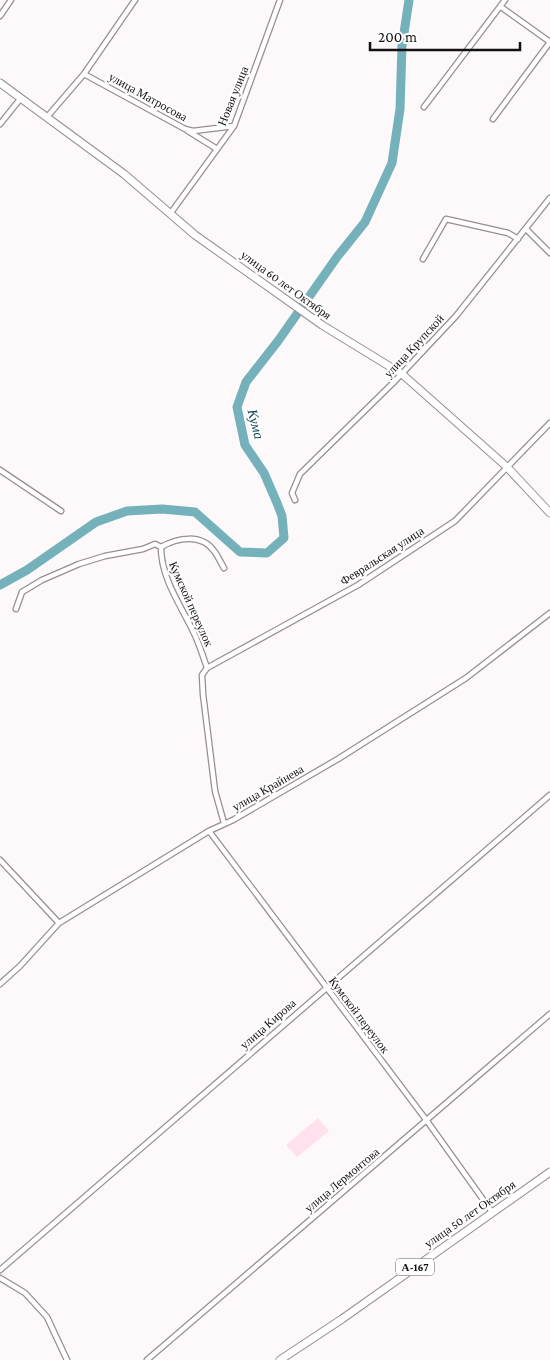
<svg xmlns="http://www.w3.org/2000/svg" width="550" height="1360" viewBox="0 0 550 1360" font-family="'Crimson Pro',serif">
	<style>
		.pitch { fill: #fee1ed }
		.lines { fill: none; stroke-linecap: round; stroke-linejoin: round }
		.river { stroke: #74b1ba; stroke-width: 9 }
		.minor-casing { stroke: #998d92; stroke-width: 7 }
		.primary-casing { stroke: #998d92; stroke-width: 9 }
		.trunk-casing { stroke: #998d92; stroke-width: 9 }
		.minor { stroke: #fff; stroke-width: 4.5 }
		.primary { stroke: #fff; stroke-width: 7 }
		.trunk { stroke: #fff; stroke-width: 7 }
		.labels { text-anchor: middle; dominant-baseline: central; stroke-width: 4.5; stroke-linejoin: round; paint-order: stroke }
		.shield { fill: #fff; stroke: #5b585a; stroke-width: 1 }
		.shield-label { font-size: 11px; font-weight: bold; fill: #151113 }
		.street-label { font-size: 12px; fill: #151113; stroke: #fff }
		.water-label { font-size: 14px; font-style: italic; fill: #124950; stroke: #fff }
	</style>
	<rect width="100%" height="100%" fill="#fdf8fa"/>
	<path class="pitch" d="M 318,1118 L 329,1131 L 297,1157 L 286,1145 Z"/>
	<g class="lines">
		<path class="river" d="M 0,585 L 27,570 L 96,522 L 127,511 L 162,509 L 195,512 L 240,552 L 267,553 L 284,538 L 282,516 L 277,503 L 264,473 L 245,445 L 237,407 L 246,382 L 278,341 L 337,257 L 365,222 L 392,163 L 400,109 L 402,46 L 409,0"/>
		<defs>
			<path id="minor" d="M 501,7 L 550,42
				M 0,16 L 11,0
				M 84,74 L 185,129 L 193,131 L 234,126
				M 424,107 L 505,0
				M 47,117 L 84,74 L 135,0
				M 493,119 L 550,42
				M 0,124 L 21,98
				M 188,131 L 217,149
				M 170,214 L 234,126 L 280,0
				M 526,229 L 550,253
				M 423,259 L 446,219 L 508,233 L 518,239
				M 0,470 L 61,511
				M 295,500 L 292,493 L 300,474 L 393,383 L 456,316 L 550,198
				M 161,547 C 161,578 180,604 193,631 C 199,643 203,656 207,668
				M 16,609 L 22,592 L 42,580 L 79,564 L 105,556 L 143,549 L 155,544 L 161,547 C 177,538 201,533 214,551 C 218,556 221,563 224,568
				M 224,823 L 215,791 L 203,694 L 202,675 L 207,668 L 358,585 L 455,521 L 550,423
				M 209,831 L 427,1121 L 492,1212
				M 0,860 L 59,923
				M 0,984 L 20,966 L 59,923 L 209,831 L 233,820 L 338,759 L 466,678 L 550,613
				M 0,1270 L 550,795
				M 0,1278 L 25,1293 L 47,1317 L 67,1360
				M 147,1360 L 550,1014"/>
			<path id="primary" d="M 0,83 L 124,174 L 195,235 L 322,325 L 402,374 L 507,467 L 550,513"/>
			<path id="trunk" d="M 280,1360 L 342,1319 L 550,1172"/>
		</defs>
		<use href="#minor" class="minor-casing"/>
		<use href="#primary" class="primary-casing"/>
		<use href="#trunk" class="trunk-casing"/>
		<use href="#minor" class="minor"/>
		<use href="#primary" class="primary"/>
		<use href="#trunk" class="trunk"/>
	</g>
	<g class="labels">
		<rect class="shield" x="396" y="1258.5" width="38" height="17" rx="4"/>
		<g class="shield-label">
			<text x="415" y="1267">А-167</text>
		</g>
		<g class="street-label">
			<text transform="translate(233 96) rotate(-68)">Новая улица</text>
			<text transform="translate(148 97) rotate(29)">улица Матросова</text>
			<text transform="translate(286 285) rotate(36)">улица 60 лет Октября</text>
			<text transform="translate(414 346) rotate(-47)">улица Крупской</text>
			<text transform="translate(382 556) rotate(-33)">Февральская улица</text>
			<text transform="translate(191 604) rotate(66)">Кумской переулок</text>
			<text transform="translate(268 788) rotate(-30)">улица Крайнева</text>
			<text transform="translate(359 1015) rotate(53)">Кумской переулок</text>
			<text transform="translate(268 1024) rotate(-41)">улица Кирова</text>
			<text transform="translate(342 1180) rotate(-40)">улица Лермонтова</text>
			<text transform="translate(470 1214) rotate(-35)">улица 50 лет Октября</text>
		</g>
		<g class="water-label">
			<text transform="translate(256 424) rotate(76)">Кума</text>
		</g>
	</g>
	<path d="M370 42v8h150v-8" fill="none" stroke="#151113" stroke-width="2.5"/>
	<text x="378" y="42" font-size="15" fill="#151113" stroke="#ffffff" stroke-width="4" paint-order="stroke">200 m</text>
</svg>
